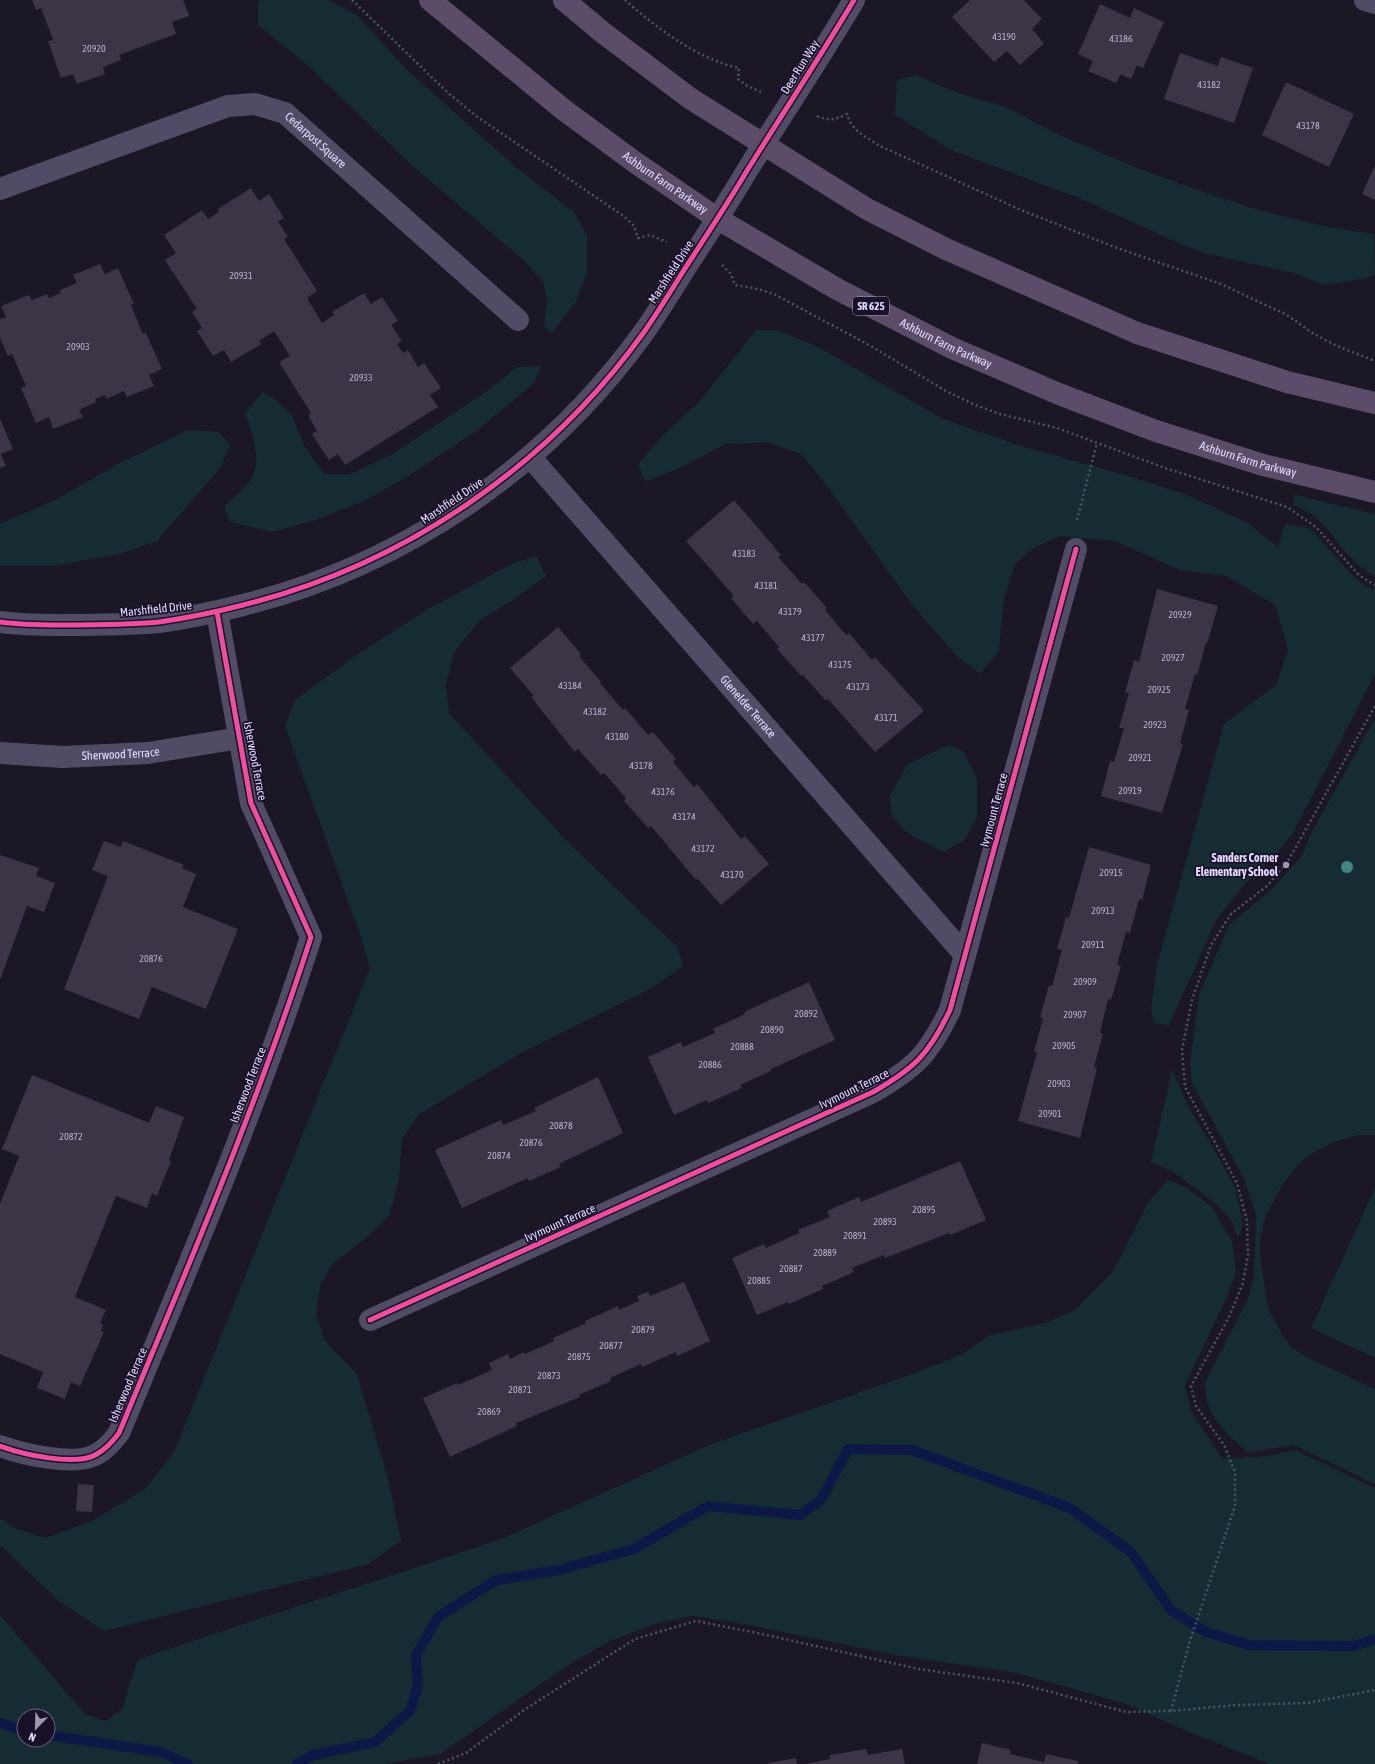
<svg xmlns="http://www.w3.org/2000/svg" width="1375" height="1764" viewBox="0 0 1375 1764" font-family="'Asap Condensed',sans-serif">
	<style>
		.green { fill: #152d32; fill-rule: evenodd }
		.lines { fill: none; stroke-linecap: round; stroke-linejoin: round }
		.stream { stroke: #0c1946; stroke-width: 10 }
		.building { fill: #3b3546 }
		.path { stroke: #4c5665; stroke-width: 2.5; stroke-dasharray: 2 3; stroke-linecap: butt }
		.street { stroke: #514c65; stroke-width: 22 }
		.primary { stroke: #5b4d6a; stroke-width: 22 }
		.cycleway-casing { stroke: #19112a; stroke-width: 8 }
		.cycleway { stroke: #ef4d9e; stroke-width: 5 }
		.tree { fill: #438685 }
		.poi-dot { fill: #9e96b2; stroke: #19112a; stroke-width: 1.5 }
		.labels { text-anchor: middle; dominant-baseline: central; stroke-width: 3.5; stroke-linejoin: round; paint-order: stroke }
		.number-label { font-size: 10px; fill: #bab1d1 }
		.shield { fill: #19112a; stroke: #a79ebf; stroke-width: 1 }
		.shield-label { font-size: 11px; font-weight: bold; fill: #e4daff }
		.street-label { font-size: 12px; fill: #e4daff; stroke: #19112a }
		.poi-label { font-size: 12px; font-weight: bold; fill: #e4daff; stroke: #19112a; text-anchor: end }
	</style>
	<rect width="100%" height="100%" fill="#1b1724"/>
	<path class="green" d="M 261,0 L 328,0 L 357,15 L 405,68 L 471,127 L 518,169 L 574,212 L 587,236 L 587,274 L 575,303 L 552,333 L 544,327 L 547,300 L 543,281 L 522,259 L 415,168 L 303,61 L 258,25 L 258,2 Z
		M 917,75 C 934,83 952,91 970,97 C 980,101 991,102 1002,106 C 1023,114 1043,128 1064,137 C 1163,180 1267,220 1374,234 L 1375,274 L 1367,278 L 1324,285 L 1294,273 L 1208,254 L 1176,242 L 1084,200 L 951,150 L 895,115 L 897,80 Z
		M 756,330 L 777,330 L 820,348 L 943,419 L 1015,444 L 1135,478 L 1187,495 L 1248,523 L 1278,548 L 1285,524 L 1311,529 L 1352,575 L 1365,586 L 1375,590 L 1375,674 L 1293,833 L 1274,857 L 1245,884 L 1217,919 L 1169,1025 L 1154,1023 L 1151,1009 L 1157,965 L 1224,724 L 1276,685 L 1288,649 L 1275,605 L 1226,576 L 1180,570 L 1115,541 L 1060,536 L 1035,547 L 1015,564 L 1004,598 L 999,651 L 980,674 L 957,656 L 913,606 L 827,486 L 801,454 L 767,442 L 726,444 L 684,466 L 645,482 L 638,465 L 661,437 L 698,403 Z
		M 542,366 L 533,384 L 480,428 L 408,476 L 364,501 L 315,520 L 272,532 L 230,522 L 224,506 C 232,499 242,491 249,482 C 264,462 252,434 245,413 L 263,392 L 277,401 L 291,414 L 305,447 L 324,474 L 350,474 L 391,455 L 484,393 L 517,367 Z
		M 188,430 L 219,432 L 230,445 L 221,467 L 157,541 L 120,554 L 54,566 L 0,566 L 0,524 L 57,499 L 120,463 Z
		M 1295,495 L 1375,514 L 1375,577 L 1357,564 L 1340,546 L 1327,528 L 1313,515 L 1293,504 Z
		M 536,556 L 546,576 L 517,597 L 479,621 L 454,652 L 446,684 L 449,713 L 563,837 L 678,948 L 683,966 L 652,988 L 519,1054 L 418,1115 L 402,1139 L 399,1179 L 389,1216 L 365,1239 L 331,1265 L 320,1286 L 316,1314 L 325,1340 L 336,1353 L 357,1374 L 388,1479 L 401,1541 L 368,1564 L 104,1631 L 60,1602 L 0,1545 L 0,1519 L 19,1530 L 45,1538 L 92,1521 L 145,1489 L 174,1452 L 370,968 L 360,934 L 285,726 L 295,700 L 358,654 L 425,611 L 512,564 Z
		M 1375,718 L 1375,1135 L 1358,1135 L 1333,1142 L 1316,1151 L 1299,1163 L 1283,1184 L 1265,1217 L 1260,1239 L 1260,1257 L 1268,1308 L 1280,1331 L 1292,1348 L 1314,1361 L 1375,1389 L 1375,1484 L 1294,1445 L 1248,1453 C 1226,1433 1205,1416 1205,1383 L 1247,1301 L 1254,1277 L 1256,1215 L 1244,1179 L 1192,1083 L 1190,1064 L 1199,995 L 1229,925 L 1274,887 L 1301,857 L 1312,832 Z
		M 949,745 L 963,751 L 977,779 L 977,817 L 964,841 L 943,852 L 906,832 L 892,816 L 890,795 L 908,764 Z
		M 1172,1070 L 1188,1106 L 1217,1154 L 1236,1190 L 1243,1225 L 1238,1238 L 1233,1223 L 1219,1206 L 1172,1171 L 1151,1162 Z
		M 1168,1180 L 1185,1187 L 1211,1206 L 1232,1241 L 1236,1272 L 1226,1299 L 1185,1385 L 1191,1411 L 1223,1459 L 1269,1456 L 1295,1450 L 1375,1488 L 1375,1764 L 1270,1764 L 1189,1732 L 1126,1704 L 1017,1673 L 902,1656 L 739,1623 L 692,1616 L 658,1623 L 610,1641 L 570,1664 L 440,1754 L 385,1764 L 0,1764 L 0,1615 L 86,1715 L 106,1721 L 123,1708 L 128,1688 L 138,1659 L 504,1538 L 709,1445 L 912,1374 L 963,1354 L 988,1336 L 1049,1322 L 1075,1310 L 1113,1272 L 1148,1203 ZM 24,1716 L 48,1716 L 48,1740 L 24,1740 Z
		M 1375,1188 L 1375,1358 L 1311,1328 Z"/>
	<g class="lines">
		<path class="stream" d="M 0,1723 L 24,1731
			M 48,1735 L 161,1752 L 188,1764
			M 297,1764 L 313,1755 L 375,1742 L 410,1711 L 418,1686 L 416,1655 L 438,1617 L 496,1580 L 559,1570 L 634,1549 L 708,1506 L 800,1515 L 821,1500 L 848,1449 L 912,1450 L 1070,1508 L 1131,1552 L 1171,1610 L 1206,1632 L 1249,1645 L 1353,1646 L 1375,1639"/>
	</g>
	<path class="building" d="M 32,0 L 183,0 L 189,16 L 172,22 L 176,34 L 119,55 L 121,60 L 103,67 L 105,74 L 77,84 L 73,74 L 61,78 L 48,41 L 53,40 L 41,8 L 36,10 Z
		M 970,0 L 1024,0 L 1042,19 L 1032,29 L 1044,43 L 1020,65 L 1007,51 L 994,62 L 952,17 Z
		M 1100,4 L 1130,18 L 1134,8 L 1164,22 L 1143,68 L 1137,65 L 1131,79 L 1121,74 L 1116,83 L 1088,71 L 1093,61 L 1078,54 Z
		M 1180,53 L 1218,66 L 1221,57 L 1253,68 L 1234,123 L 1164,99 Z
		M 1286,82 L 1354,114 L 1329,167 L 1262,135 Z
		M 1375,165 L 1375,200 L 1362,194 Z
		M 251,188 L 259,201 L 269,194 L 284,218 L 278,221 L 288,237 L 284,239 L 317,291 L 307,298 L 322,323 L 334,315 L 332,312 L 364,293 L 371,304 L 382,297 L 398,321 L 391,325 L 402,341 L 397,344 L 403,353 L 408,350 L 418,367 L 424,363 L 441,388 L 430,395 L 438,407 L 345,465 L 338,454 L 329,460 L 312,434 L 317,431 L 308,415 L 311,413 L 279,362 L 290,356 L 274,331 L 259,341 L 261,344 L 231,362 L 224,350 L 213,356 L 197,331 L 202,328 L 192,312 L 197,309 L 165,260 L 176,253 L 164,235 L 202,210 L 208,219 L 219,212 L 218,209 Z
		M 100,264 L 105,274 L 118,268 L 134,304 L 131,305 L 143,334 L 146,333 L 162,369 L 149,375 L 154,386 L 127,397 L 124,391 L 106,399 L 105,395 L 95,399 L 96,402 L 79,410 L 83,417 L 53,429 L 49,417 L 36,423 L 21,388 L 26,386 L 12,354 L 8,356 L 0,338 L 0,319 L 6,317 L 1,306 L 29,295 L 32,300 L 47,294 L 49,298 L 61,293 L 60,290 L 77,283 L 73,275 Z
		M 0,419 L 13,449 L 1,454 L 6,466 L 0,468 Z
		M 734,500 L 781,555 L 778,557 L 802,584 L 804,582 L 827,608 L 825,610 L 846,635 L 849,633 L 872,660 L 875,657 L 924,711 L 875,752 L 828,699 L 826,701 L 803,675 L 801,676 L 777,649 L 779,647 L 757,621 L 753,624 L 731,598 L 734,596 L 686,541 Z
		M 1157,589 L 1218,606 L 1207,644 L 1206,643 L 1197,675 L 1195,674 L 1185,709 L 1189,710 L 1180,743 L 1183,744 L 1162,813 L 1101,796 L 1110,761 L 1114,762 L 1124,728 L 1119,728 L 1129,693 L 1125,693 L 1134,660 L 1139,662 Z
		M 558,627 L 581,654 L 579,656 L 601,682 L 600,683 L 623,710 L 625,708 L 648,735 L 653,732 L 676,759 L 673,762 L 694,787 L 697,784 L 741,839 L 745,836 L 769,864 L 721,905 L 698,879 L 696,880 L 651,826 L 648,828 L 624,801 L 626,798 L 604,773 L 601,775 L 578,749 L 575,752 L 531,697 L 534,696 L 510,668 Z
		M 104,841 L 121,847 L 123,841 L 184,865 L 182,868 L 196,874 L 183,907 L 238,929 L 206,1009 L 152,987 L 139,1019 L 64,989 L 108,876 L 92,870 Z
		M 1089,847 L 1151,865 L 1142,900 L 1139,899 L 1130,933 L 1126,932 L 1117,965 L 1121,966 L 1111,1000 L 1108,999 L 1100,1033 L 1103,1034 L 1094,1067 L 1097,1068 L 1080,1138 L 1018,1121 L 1037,1052 L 1034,1052 L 1043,1018 L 1040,1017 L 1049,985 L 1052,986 L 1062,950 L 1057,949 L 1066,917 L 1069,918 Z
		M 0,855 L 39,868 L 36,876 L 55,883 L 44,912 L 27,906 L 0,980 Z
		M 809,982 L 835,1040 L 771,1069 L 771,1071 L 740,1085 L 742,1088 L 708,1103 L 707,1100 L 674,1115 L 648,1057 L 681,1042 L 683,1047 L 715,1033 L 713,1029 L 745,1014 L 744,1012 Z
		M 32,1075 L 149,1123 L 156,1106 L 184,1117 L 169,1160 L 171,1161 L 157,1196 L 152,1193 L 147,1208 L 116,1196 L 75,1297 L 106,1310 L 100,1323 L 103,1324 L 101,1331 L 104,1332 L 80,1386 L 71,1382 L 65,1399 L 37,1388 L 43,1372 L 0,1354 L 0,1204 L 19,1156 L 2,1149 Z
		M 598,1077 L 623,1133 L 559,1164 L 561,1167 L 529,1181 L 528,1178 L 462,1208 L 435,1150 L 501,1120 L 503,1125 L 536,1111 L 534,1108 Z
		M 960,1161 L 986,1220 L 950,1235 L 949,1233 L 885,1258 L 884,1255 L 852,1268 L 854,1272 L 822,1286 L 823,1289 L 789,1304 L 788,1302 L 757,1315 L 732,1258 L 764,1244 L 766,1248 L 799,1233 L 798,1230 L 830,1217 L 827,1211 L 859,1197 L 861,1202 Z
		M 684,1282 L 710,1341 L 677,1356 L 676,1352 L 642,1367 L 641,1364 L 610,1378 L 611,1381 L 579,1395 L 580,1397 L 516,1423 L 517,1426 L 450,1457 L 423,1398 L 457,1383 L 458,1385 L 492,1370 L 489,1363 L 508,1354 L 510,1359 L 524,1352 L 525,1354 L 554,1341 L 553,1338 L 586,1323 L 585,1321 L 618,1306 L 619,1310 L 639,1301 L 637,1296 L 648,1292 L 650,1296 Z
		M 78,1484 L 94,1485 L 92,1512 L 76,1511 Z
		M 982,1743 L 1010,1750 L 1010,1754 L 1044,1762 L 1046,1754 L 1078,1761 L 1078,1764 L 977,1764 Z
		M 866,1749 L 868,1755 L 902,1749 L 905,1764 L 805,1764 L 830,1759 L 830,1755 Z
		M 796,1758 L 797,1764 L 768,1764 L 768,1763 Z"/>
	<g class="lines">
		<path class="path" d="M 352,0 L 446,91 L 476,116 L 625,217 L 634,226 L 638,238 L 650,235 L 667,242
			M 625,0 C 655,27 699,60 739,68 L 738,79 L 747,86 L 761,92
			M 817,116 C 829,121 835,120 847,114 L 850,122 L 858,132 L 880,146 L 1021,210 L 1117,248 L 1221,284 L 1287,315 L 1314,334 L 1337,346 L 1375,361
			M 722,265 L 731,274 L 735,285 L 754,288 L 774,294 L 869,345 L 946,391 L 975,405 L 1000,414 L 1057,428 L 1165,468 L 1287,507 L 1316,527 L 1347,562 L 1360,576 L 1375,585
			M 1077,520 L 1097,443
			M 1171,1711 L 1189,1644 L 1235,1506 L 1235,1472 L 1224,1445 L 1196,1406 L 1191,1386 L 1229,1317 L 1243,1283 L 1248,1254 L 1247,1221 L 1237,1183 L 1185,1087 L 1182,1050 L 1192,1000 L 1211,945 L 1231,914 L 1267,886 L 1288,861 L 1375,706
			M 438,1764 L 466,1753 L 527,1708 L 635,1639 L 696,1621 L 757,1633 L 919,1669 L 1017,1683 L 1126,1712 L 1171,1711 L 1236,1705 L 1308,1703 L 1375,1690"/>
		<g class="street">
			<path d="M 1365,0 L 1375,3"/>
			<path id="s1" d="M 0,189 L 228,106 L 255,104 L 285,113 L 518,320"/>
			<path id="s2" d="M 531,458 L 965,955"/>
			<path d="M 0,622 C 21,625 41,625 62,625 C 94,625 127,625 159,622 C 187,618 216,612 243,605 C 404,565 547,467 644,332 C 658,312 671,291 684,270 C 706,236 728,203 748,169 C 783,113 820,57 854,0"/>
			<path id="s3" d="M 0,753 L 63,757 L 148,753 L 240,738"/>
			<path d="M 370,1320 L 873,1092 C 915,1068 929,1054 950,1010 L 1076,549"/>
			<path d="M 0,1446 C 22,1454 76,1467 97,1454 C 106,1449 113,1441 119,1433 C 187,1269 257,1106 311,937 L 251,803 L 217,612"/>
		</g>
		<g class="primary">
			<path id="s4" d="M 430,0 L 564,110 L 636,163 L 718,219 L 837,289 L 952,348 L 1059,394 L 1156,431 L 1263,465 L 1375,492"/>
			<path d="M 564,0 L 602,32 L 691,99 L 867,209 L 946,249 L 1137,333 L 1287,382 L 1375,403"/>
		</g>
		<defs>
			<path id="cycleway" d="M 0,622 C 21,625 41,625 62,625 C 94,625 127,625 159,622 C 187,618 216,612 243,605 C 404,565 547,467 644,332 C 658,312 671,291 684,270 C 706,236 728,203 748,169 C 783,113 820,57 854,0
				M 370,1320 L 873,1092 C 915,1068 929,1054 950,1010 L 1076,549
				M 0,1446 C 22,1454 76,1467 97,1454 C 106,1449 113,1441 119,1433 C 187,1269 257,1106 311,937 L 251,803 L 217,612"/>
		</defs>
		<use href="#cycleway" class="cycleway-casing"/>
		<use href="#cycleway" class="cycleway"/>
	</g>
	<circle class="tree" cx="1347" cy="867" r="6"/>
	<circle class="poi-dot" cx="1286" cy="865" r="4"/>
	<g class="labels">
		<g class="number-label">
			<text x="1004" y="36">43190</text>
			<text x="1121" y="38">43186</text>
			<text x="94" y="48">20920</text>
			<text x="1209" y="84">43182</text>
			<text x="1308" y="125">43178</text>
			<text x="241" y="275">20931</text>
			<text x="78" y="346">20903</text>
			<text x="361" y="377">20933</text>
			<text x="744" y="553">43183</text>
			<text x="766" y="585">43181</text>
			<text x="790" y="611">43179</text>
			<text x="1180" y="614">20929</text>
			<text x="813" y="637">43177</text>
			<text x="1173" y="657">20927</text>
			<text x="840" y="664">43175</text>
			<text x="570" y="685">43184</text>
			<text x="858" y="686">43173</text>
			<text x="1159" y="689">20925</text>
			<text x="595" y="711">43182</text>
			<text x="886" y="717">43171</text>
			<text x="1155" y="724">20923</text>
			<text x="617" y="736">43180</text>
			<text x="1140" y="757">20921</text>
			<text x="641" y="765">43178</text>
			<text x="1130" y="790">20919</text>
			<text x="663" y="791">43176</text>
			<text x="684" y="816">43174</text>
			<text x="703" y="848">43172</text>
			<text x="1111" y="872">20915</text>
			<text x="732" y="874">43170</text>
			<text x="1103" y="910">20913</text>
			<text x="1093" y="944">20911</text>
			<text x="151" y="958">20876</text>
			<text x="1085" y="981">20909</text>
			<text x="806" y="1013">20892</text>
			<text x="1075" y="1014">20907</text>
			<text x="772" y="1029">20890</text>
			<text x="1064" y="1045">20905</text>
			<text x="742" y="1046">20888</text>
			<text x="710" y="1064">20886</text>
			<text x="1059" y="1083">20903</text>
			<text x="1050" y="1113">20901</text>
			<text x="561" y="1125">20878</text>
			<text x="71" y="1136">20872</text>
			<text x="531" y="1142">20876</text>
			<text x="499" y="1155">20874</text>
			<text x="924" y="1209">20895</text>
			<text x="885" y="1221">20893</text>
			<text x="855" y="1235">20891</text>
			<text x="825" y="1252">20889</text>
			<text x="791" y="1268">20887</text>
			<text x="759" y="1280">20885</text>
			<text x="643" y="1329">20879</text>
			<text x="611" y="1345">20877</text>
			<text x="579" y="1356">20875</text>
			<text x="549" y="1375">20873</text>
			<text x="520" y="1389">20871</text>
			<text x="489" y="1411">20869</text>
		</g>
		<rect class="shield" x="853" y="297" width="36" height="18" rx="3"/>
		<g class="shield-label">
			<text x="871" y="306">SR 625</text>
		</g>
		<g class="street-label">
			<text transform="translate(800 67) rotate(-58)">Deer Run Way</text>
			<text stroke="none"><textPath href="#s1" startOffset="342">Cedarpost Square</textPath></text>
			<text stroke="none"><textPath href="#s4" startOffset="298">Ashburn Farm Parkway</textPath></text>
			<text transform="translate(671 272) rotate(-57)">Marshfield Drive</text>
			<text stroke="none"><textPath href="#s4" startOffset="622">Ashburn Farm Parkway</textPath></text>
			<text stroke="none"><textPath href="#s4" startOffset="946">Ashburn Farm Parkway</textPath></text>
			<text transform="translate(452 501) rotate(-34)">Marshfield Drive</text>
			<text transform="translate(156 609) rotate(-6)">Marshfield Drive</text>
			<text stroke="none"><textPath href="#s2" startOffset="330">Glenelder Terrace</textPath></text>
			<text stroke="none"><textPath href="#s3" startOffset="121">Sherwood Terrace</textPath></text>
			<text transform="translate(255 761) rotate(79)">Isherwood Terrace</text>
			<text transform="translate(994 810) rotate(-75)">Ivymount Terrace</text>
			<text transform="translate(248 1085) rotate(-69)">Isherwood Terrace</text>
			<text transform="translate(854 1089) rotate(-26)">Ivymount Terrace</text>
			<text transform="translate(560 1223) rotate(-24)">Ivymount Terrace</text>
			<text transform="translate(128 1385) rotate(-67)">Isherwood Terrace</text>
		</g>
		<g class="poi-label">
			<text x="1278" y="858">Sanders Corner<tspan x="1278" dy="14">Elementary School</tspan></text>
		</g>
	</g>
	<g transform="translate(36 1728) rotate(203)"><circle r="19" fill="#19112a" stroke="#6a617f"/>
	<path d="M0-3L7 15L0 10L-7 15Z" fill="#9e96b2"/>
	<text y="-6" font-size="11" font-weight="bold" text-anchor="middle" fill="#e4daff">N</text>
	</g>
</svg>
